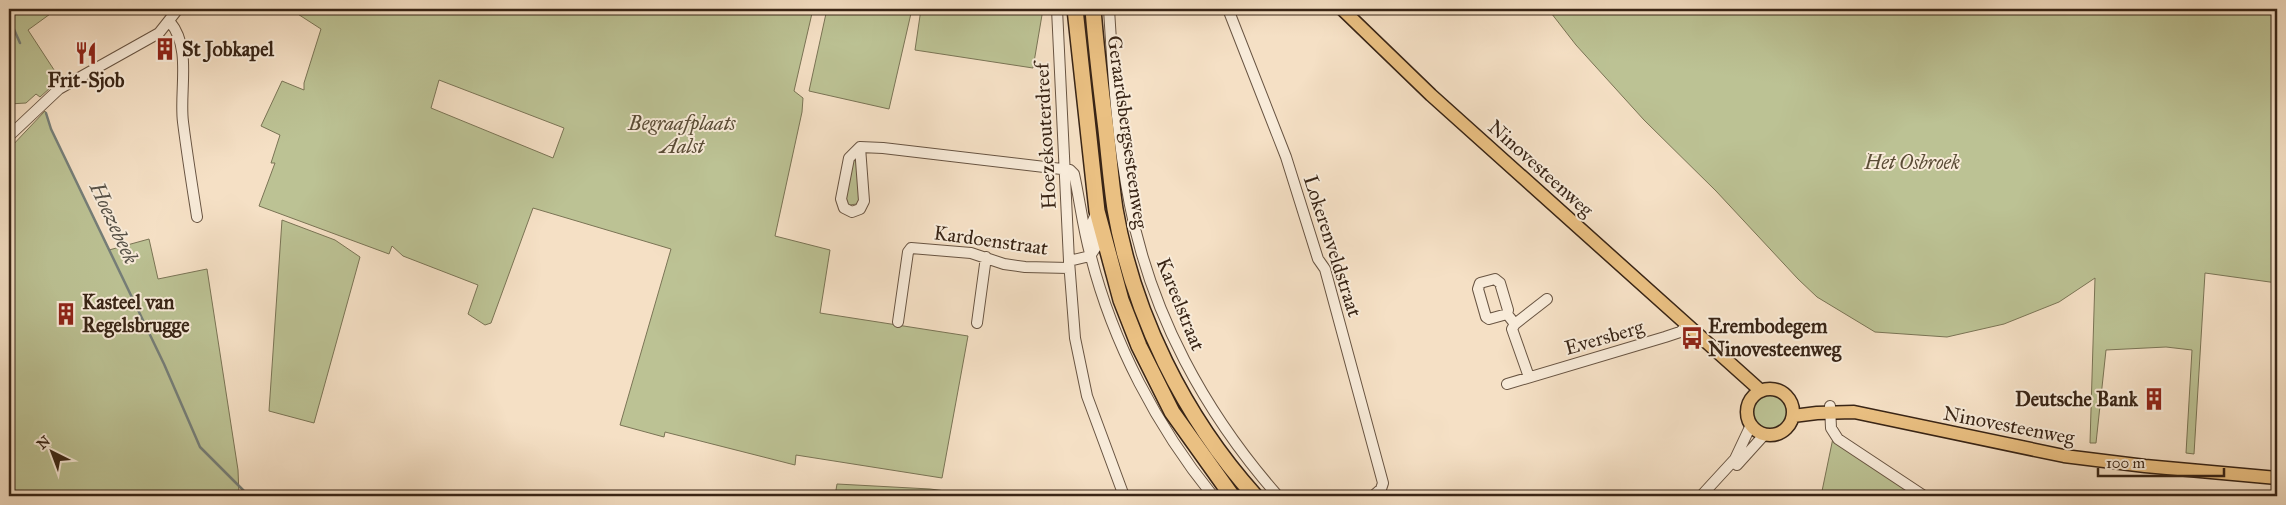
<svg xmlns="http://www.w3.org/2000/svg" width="2286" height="505" viewBox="0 0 2286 505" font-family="'IM FELL Great Primer',serif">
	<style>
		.green { fill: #bcc294; stroke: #7a7455; fill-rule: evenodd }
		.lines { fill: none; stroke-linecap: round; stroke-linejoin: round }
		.stream { stroke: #767f79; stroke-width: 2.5 }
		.minor-casing { stroke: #685442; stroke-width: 12 }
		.major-casing { stroke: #392516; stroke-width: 15 }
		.highway-casing { stroke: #392516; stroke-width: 18 }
		.minor { stroke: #f8ebd9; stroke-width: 10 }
		.major { stroke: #eac082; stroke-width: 12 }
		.highway { stroke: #eac082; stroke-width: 15 }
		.labels { text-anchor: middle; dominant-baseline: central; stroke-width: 4; stroke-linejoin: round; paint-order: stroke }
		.poi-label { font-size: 20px; font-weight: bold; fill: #392516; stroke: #f8ebd9; text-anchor: start }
		.park-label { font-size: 20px; font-style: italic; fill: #5a4c36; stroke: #f8ebd9 }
		.street-label { font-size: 20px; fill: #392516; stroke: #f8ebd9 }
		.water-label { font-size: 21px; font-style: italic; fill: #575248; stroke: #f8ebd9 }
	</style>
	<rect width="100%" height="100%" fill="#f5e0c5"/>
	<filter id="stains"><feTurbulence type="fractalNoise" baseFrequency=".004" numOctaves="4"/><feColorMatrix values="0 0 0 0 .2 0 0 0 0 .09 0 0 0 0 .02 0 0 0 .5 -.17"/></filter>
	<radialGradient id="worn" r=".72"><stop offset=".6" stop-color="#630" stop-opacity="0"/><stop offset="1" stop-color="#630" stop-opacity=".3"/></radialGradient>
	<path class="green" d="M 9,9 L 57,9 L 28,30 L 60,79 L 40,97 L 36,94 L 26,103 L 9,104 Z
		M 290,9 L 813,9 L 794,91 L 803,98 L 802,112 L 775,236 L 830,250 L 820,313 L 968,336 L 942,478 L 796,455 L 795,465 L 665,432 L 664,437 L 620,425 L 671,249 L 533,208 L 491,323 L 485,325 L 468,314 L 478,285 L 403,256 L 392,246 L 389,254 L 259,206 L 275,163 L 271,163 L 280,135 L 261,126 L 282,81 L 304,90 L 304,83 L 321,29 ZM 439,80 L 564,128 L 553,158 L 431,108 Z
		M 827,9 L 912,9 L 889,109 L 809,91 Z
		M 921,9 L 1043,9 L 1033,68 L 915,50 Z
		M 1548,9 L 2277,9 L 2277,283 L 2205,273 L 2194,454 L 2186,453 L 2192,350 L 2166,347 L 2106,350 L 2096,443 L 2090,443 L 2095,278 L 2059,302 L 2004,324 L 1947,337 L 1875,332 L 1817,297 L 1798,279 L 1716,191 L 1644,120 L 1576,45 Z
		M 45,111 L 51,129 L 109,250 L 149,239 L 158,279 L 207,269 L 238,470 L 239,496 L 9,496 L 9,149 Z
		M 856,157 L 861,201 L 857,204 L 849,205 L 845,201 L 853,160 Z
		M 282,220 L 335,240 L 360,257 L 314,423 L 269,411 Z
		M1752 412a18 18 0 1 1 36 0a18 18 0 1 1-36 0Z
		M 1833,438 L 1917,496 L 1821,496 Z
		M 837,484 L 930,489 L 985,496 L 835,496 Z"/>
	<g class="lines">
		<path class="stream" d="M 9,18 L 20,43
			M 46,113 L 51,129 L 164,364 L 200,447 L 249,496"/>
		<defs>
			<path id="minor" d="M 1057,9 L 1069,261 L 1075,338 L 1087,396 L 1124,496
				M 1109,9 C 1113,74 1117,141 1130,205 C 1151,314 1205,413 1278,496
				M 1228,9 L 1286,157 L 1318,259 L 1325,269 L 1383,483 L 1381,489 L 1373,496
				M 170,22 C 192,48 179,91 183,122 C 187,154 192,185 197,217
				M 9,136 L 59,89 L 159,33 L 178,9
				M 860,147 L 864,201 L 860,209 L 852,212 L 844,208 L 841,199 L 849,158 L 860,147 L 883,148 L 1070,170 L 1074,174 C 1080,201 1083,229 1091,257 C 1113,343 1157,427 1213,496
				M 1090,256 L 1096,247 L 1092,223 L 1097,211
				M 1069,261 L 1090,256
				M 1507,314 L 1489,319 L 1486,317 L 1478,289 L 1480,283 L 1495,279 L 1500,283 L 1508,310 L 1507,314 L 1515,324
				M 898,322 L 908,252 L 911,248 L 971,253 L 1004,264 L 1025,267 L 1069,268
				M 977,323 L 986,257
				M 1529,377 L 1512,329 L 1515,324 L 1547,299
				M 1507,384 L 1665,337 L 1680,332 L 1687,326
				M 1830,406 L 1831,428 L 1838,439 L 1924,496
				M 1737,465 L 1765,434
				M 1701,496 L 1735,459 L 1751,425"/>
			<path id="major" d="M 1342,9 L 1431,95 L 1761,391
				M1747 412a23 23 0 1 1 46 0a23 23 0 1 1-46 0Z
				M 1793,416 L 1817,413 L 1854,412 L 2064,456 L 2145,466 L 2277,478"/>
			<path id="highway" d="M 1075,9 L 1097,211 L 1121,300 L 1139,346 L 1172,412 L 1232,496
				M 1093,9 C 1096,49 1101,89 1106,130 C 1109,156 1111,183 1115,209 C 1133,314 1184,417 1255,496"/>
		</defs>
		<use href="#minor" class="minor-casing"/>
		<use href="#major" class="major-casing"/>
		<use href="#highway" class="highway-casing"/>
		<use href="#minor" class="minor"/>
		<use href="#major" class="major"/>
		<use href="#highway" class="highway"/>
	</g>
	<defs>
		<symbol id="building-bare" viewBox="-9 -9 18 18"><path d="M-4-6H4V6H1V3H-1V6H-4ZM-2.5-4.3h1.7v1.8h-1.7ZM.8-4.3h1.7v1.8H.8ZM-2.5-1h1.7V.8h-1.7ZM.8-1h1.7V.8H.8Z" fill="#8f2418" stroke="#f8ebd9" stroke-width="2.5" paint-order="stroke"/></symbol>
		<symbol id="restaurant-bare" viewBox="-9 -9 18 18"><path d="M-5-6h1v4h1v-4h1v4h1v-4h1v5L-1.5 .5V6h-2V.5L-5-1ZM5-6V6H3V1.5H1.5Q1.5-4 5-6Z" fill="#8f2418" stroke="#f8ebd9" stroke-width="2.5" paint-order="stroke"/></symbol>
		<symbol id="bus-bare" viewBox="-9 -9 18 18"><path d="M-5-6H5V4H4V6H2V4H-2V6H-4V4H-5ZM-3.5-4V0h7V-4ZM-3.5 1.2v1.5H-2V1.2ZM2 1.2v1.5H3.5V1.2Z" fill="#8f2418" stroke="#f8ebd9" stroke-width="2.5" paint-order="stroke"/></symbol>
	</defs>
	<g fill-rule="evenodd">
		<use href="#building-bare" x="149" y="33" width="32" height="32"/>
		<use href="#restaurant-bare" x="70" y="37" width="32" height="32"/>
		<use href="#building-bare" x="50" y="298" width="32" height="32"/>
		<use href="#bus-bare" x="1676" y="322" width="32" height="32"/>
		<use href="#building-bare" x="2138" y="383" width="32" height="32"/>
	</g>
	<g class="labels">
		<g class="poi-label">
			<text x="182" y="49">St Jobkapel</text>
			<text x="86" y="80" text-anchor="middle">Frit-Sjob</text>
			<text x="82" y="302">Kasteel van<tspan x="82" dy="23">Regelsbrugge</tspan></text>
			<text x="1708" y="326">Erembodegem<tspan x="1708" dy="23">Ninovesteenweg</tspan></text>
			<text x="2138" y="399" text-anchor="end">Deutsche Bank</text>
		</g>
		<g class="park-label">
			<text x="682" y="123">Begraafplaats<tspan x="682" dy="23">Aalst</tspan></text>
			<text x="1912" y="162">Het Osbroek</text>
		</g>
		<g class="street-label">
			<text transform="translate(1128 132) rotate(82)">Geraardsbergsesteenweg</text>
			<text transform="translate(1045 136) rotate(-93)">Hoezekouterdreef</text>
			<text transform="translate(1541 168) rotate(42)">Ninovesteenweg</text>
			<text transform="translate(991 240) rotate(8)">Kardoenstraat</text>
			<text transform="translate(1333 246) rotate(72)">Lokerenveldstraat</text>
			<text transform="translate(1181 304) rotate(68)">Kareelstraat</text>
			<text transform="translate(1604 337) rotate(-16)">Eversberg</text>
			<text transform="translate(2009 425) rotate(11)">Ninovesteenweg</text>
		</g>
		<g class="water-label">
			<text transform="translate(114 223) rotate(65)">Hoezebeek</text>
		</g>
	</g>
	<rect width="2286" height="505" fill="none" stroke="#f5e0c5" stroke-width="30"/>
	<rect x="10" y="10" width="2266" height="485" fill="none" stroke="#392516" stroke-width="2.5"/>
	<rect x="15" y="15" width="2256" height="475" fill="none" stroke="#392516"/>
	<g transform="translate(52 452) rotate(318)" stroke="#f8ebd9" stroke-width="4" paint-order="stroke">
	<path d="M0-4L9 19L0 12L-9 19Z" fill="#392516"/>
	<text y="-8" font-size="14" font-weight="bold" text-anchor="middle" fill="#392516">N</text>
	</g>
	<path d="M2098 468v8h126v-8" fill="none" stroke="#392516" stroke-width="2.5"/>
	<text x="2106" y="468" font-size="15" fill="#392516" stroke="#f8ebd9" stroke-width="4" paint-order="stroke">100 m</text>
	<rect width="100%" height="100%" filter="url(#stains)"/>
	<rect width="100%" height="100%" fill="url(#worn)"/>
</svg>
